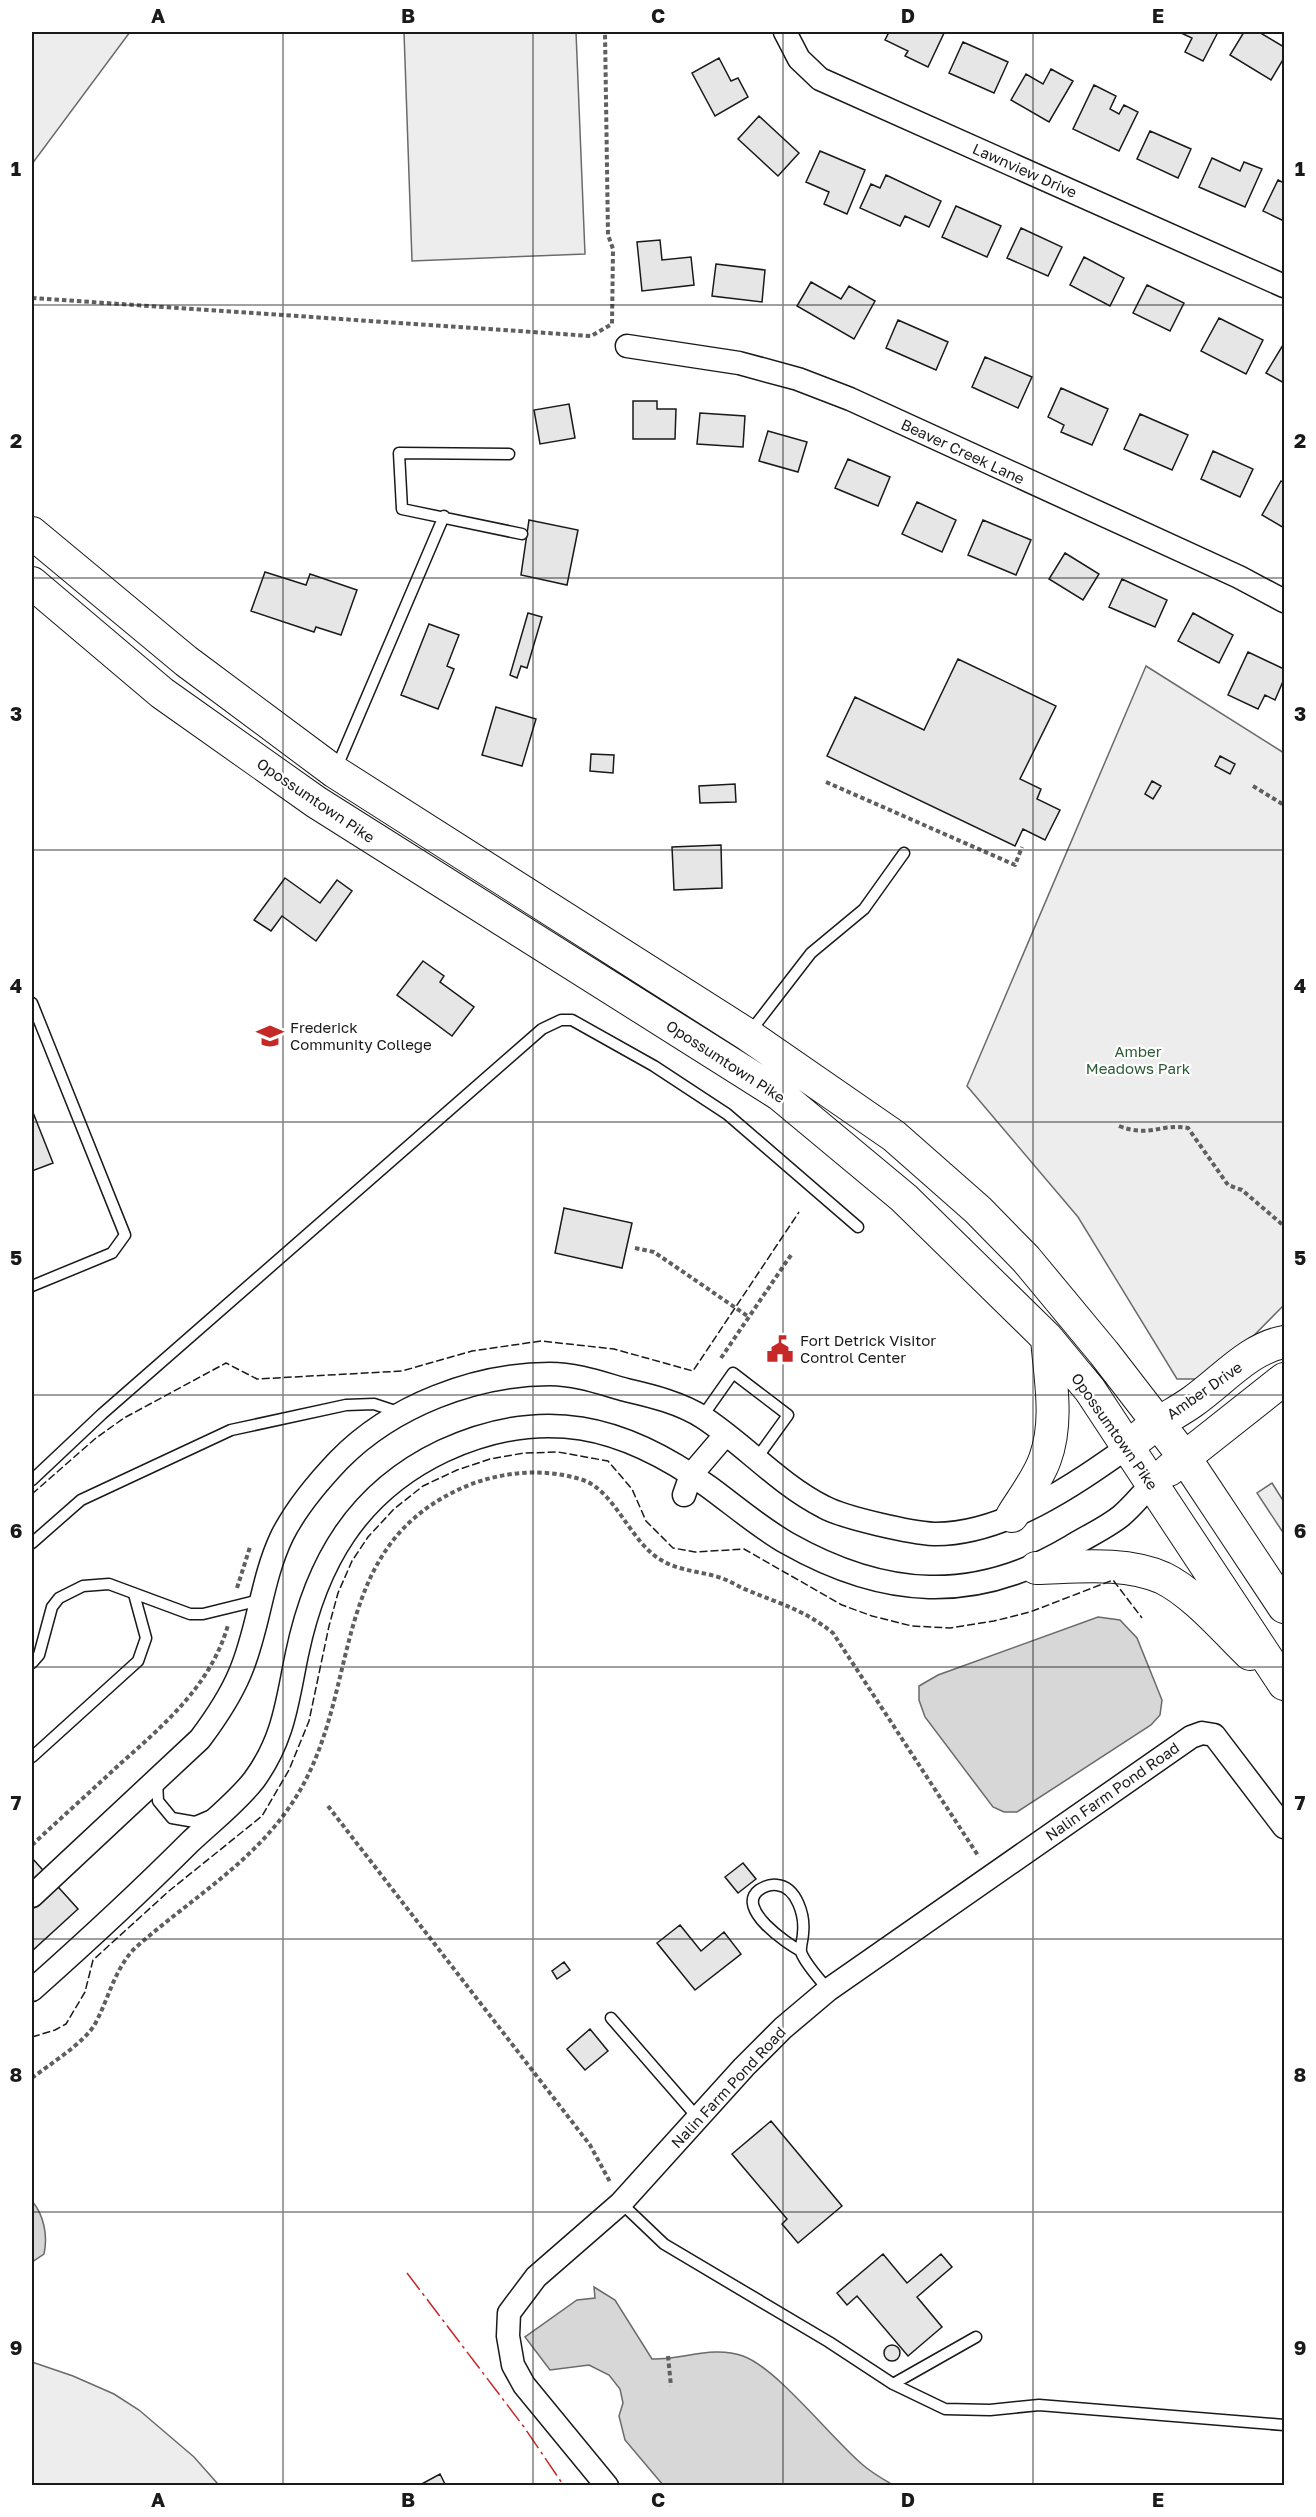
<svg xmlns="http://www.w3.org/2000/svg" width="1316" height="2517" viewBox="0 0 1316 2517" font-family="'Golos Text',sans-serif">
	<style>
		.built { fill: #ededed; stroke: #6a6a6a; stroke-width: 1.5 }
		.water { fill: #d7d7d7; stroke: #6a6a6a; stroke-width: 1.5 }
		.building { fill: #e6e6e6; stroke: #1a1a1a; stroke-width: 1.5 }
		.lines { fill: none; stroke-linecap: round; stroke-linejoin: round }
		.lane-casing { stroke: #1a1a1a; stroke-width: 13 }
		.street-casing { stroke: #1a1a1a; stroke-width: 25 }
		.secondary-casing { stroke: #1a1a1a; stroke-width: 34 }
		.path { stroke: #5f5f5f; stroke-width: 4; stroke-dasharray: 4.5 3; stroke-linecap: butt }
		.lane { stroke: #fff; stroke-width: 10 }
		.street { stroke: #fff; stroke-width: 22 }
		.secondary { stroke: #fff; stroke-width: 32 }
		.fence { stroke: #1a1a1a; stroke-width: 1.5; stroke-dasharray: 8 3; stroke-linecap: butt }
		.power { stroke: #c62828; stroke-width: 1.5; stroke-dasharray: 21 4.5 3 4.5; stroke-linecap: butt }
		.grid { fill: none; stroke: #1a1a1a; stroke-width: 1.5; stroke-opacity: 0.55 }
		.labels { text-anchor: middle; dominant-baseline: central; stroke-width: 4.5; stroke-linejoin: round; paint-order: stroke }
		.street-label { font-size: 15px; fill: #1a1a1a; stroke: #fff }
		.poi-label { font-size: 15px; fill: #1a1a1a; stroke: #fff; text-anchor: start }
		.park-label { font-size: 15px; fill: #2b5a34; stroke: #fff }
		.neatline { fill: none; stroke: #1a1a1a; stroke-width: 2 }
		.grid-label { font-size: 20px; text-anchor: middle; font-weight: bold; fill: #1a1a1a }
	</style>
	<rect width="100%" height="100%" fill="#fff"/>
	<path class="built" d="M 32,32 L 130,32 L 32,164 Z
		M 404,32 L 576,32 L 585,254 L 412,261 Z
		M 1146,666 L 1284,753 L 1284,1305 L 1211,1379 L 1177,1379 L 1078,1217 L 967,1086 Z
		M 1272,1483 L 1284,1502 L 1284,1534 L 1257,1493 Z
		M 32,2362 L 73,2376 L 114,2394 L 139,2410 L 194,2457 L 217,2483 L 214,2486 L 32,2485 Z"/>
	<path class="water" d="M 1098,1617 L 1120,1620 L 1137,1638 L 1162,1700 L 1160,1715 L 1151,1725 L 1017,1812 L 1004,1812 L 993,1807 L 925,1717 L 919,1700 L 919,1686 L 938,1675 Z
		M 32,2201 C 44,2215 48,2236 44,2254 L 32,2262 Z
		M 594,2287 L 615,2300 L 652,2359 C 683,2360 712,2345 743,2356 C 777,2368 832,2439 863,2465 C 872,2473 883,2479 893,2485 L 663,2485 L 625,2440 L 619,2416 L 623,2403 L 620,2389 L 609,2375 L 589,2365 L 550,2370 L 525,2337 L 577,2300 L 595,2298 Z"/>
	<path class="building" d="M 889,32 L 942,32 L 944,33 L 928,67 L 905,56 L 908,51 L 885,40 Z
		M 1179,32 L 1218,32 L 1203,61 L 1185,52 L 1192,38 Z
		M 1244,32 L 1259,32 L 1284,47 L 1284,58 L 1271,80 L 1230,55 Z
		M 963,42 L 1008,62 L 994,93 L 949,73 Z
		M 719,58 L 731,81 L 738,78 L 748,97 L 715,116 L 692,73 Z
		M 1051,69 L 1073,81 L 1049,122 L 1011,100 L 1026,74 L 1043,84 Z
		M 1094,85 L 1116,96 L 1110,109 L 1119,114 L 1124,105 L 1138,112 L 1119,151 L 1073,129 Z
		M 759,116 L 799,153 L 778,176 L 738,139 Z
		M 1150,131 L 1191,149 L 1178,178 L 1137,159 Z
		M 820,151 L 865,170 L 847,214 L 824,204 L 829,192 L 806,182 Z
		M 1212,158 L 1240,171 L 1244,162 L 1262,169 L 1245,207 L 1199,187 Z
		M 886,175 L 941,201 L 929,227 L 905,216 L 900,226 L 860,208 L 871,184 L 880,188 Z
		M 1278,180 L 1284,183 L 1284,221 L 1263,211 Z
		M 956,206 L 1001,226 L 987,257 L 942,237 Z
		M 1021,228 L 1062,247 L 1048,276 L 1007,258 Z
		M 660,240 L 662,260 L 691,257 L 694,285 L 642,291 L 637,242 Z
		M 1084,257 L 1124,278 L 1110,306 L 1070,285 Z
		M 716,264 L 765,270 L 762,302 L 712,296 Z
		M 811,282 L 841,299 L 849,286 L 875,301 L 854,339 L 797,306 Z
		M 1147,285 L 1184,303 L 1170,331 L 1133,313 Z
		M 1219,318 L 1263,340 L 1246,374 L 1201,351 Z
		M 898,320 L 948,342 L 936,370 L 886,348 Z
		M 1283,345 L 1284,346 L 1284,383 L 1266,373 Z
		M 985,357 L 1032,377 L 1018,408 L 972,387 Z
		M 1061,388 L 1108,409 L 1092,445 L 1061,432 L 1064,425 L 1048,417 Z
		M 633,401 L 657,401 L 657,409 L 676,409 L 675,439 L 633,439 Z
		M 569,404 L 575,438 L 540,444 L 534,410 Z
		M 700,413 L 745,416 L 743,447 L 697,444 Z
		M 1140,414 L 1188,435 L 1172,470 L 1124,449 Z
		M 768,431 L 807,442 L 798,472 L 759,461 Z
		M 1213,451 L 1253,469 L 1240,497 L 1201,479 Z
		M 848,459 L 890,477 L 878,506 L 835,488 Z
		M 1281,481 L 1284,483 L 1284,528 L 1262,515 Z
		M 917,502 L 956,520 L 942,552 L 902,534 Z
		M 529,520 L 578,530 L 567,585 L 521,575 Z
		M 983,520 L 1031,540 L 1016,575 L 968,555 Z
		M 1065,553 L 1099,574 L 1083,600 L 1049,579 Z
		M 265,572 L 306,585 L 310,574 L 357,590 L 341,635 L 316,627 L 314,632 L 251,611 Z
		M 1122,579 L 1167,600 L 1155,627 L 1109,607 Z
		M 528,613 L 542,617 L 527,668 L 521,666 L 517,678 L 510,675 Z
		M 1193,613 L 1233,635 L 1219,663 L 1178,641 Z
		M 429,624 L 459,635 L 447,666 L 454,669 L 438,709 L 401,695 Z
		M 1248,652 L 1284,669 L 1284,679 L 1275,700 L 1265,695 L 1258,709 L 1228,695 Z
		M 958,659 L 1056,706 L 1020,779 L 1041,789 L 1037,799 L 1060,810 L 1045,840 L 1023,829 L 1015,846 L 827,756 L 855,697 L 924,730 Z
		M 496,707 L 536,719 L 522,766 L 482,755 Z
		M 591,754 L 614,755 L 613,773 L 590,771 Z
		M 1220,756 L 1235,764 L 1230,774 L 1215,766 Z
		M 1152,781 L 1161,786 L 1153,799 L 1145,794 Z
		M 735,784 L 736,802 L 700,803 L 699,786 Z
		M 721,845 L 722,888 L 674,890 L 672,847 Z
		M 285,878 L 320,903 L 337,880 L 352,891 L 316,941 L 282,916 L 271,931 L 254,920 Z
		M 423,961 L 444,976 L 440,982 L 474,1007 L 452,1036 L 397,995 Z
		M 32,1110 L 53,1163 L 32,1171 Z
		M 564,1208 L 632,1223 L 622,1268 L 555,1253 Z
		M 32,1858 L 78,1909 L 32,1951 Z
		M 743,1863 L 756,1879 L 738,1893 L 725,1877 Z
		M 680,1925 L 701,1951 L 724,1932 L 741,1954 L 695,1990 L 657,1943 Z
		M 564,1962 L 570,1970 L 557,1979 L 552,1971 Z
		M 590,2029 L 608,2051 L 585,2070 L 567,2049 Z
		M 771,2121 L 842,2206 L 798,2243 L 782,2224 L 787,2219 L 732,2154 Z
		M 883,2254 L 907,2283 L 941,2254 L 952,2267 L 917,2297 L 942,2327 L 908,2356 L 857,2296 L 847,2305 L 837,2293 Z
		M884 2353a8 8 0 1 1 16 0a8 8 0 1 1-16 0Z
		M 440,2474 L 446,2486 L 418,2486 Z"/>
	<g class="lines">
		<defs>
			<path id="lane" d="M 509,454 L 399,453 L 402,509 L 522,534
				M 336,769 L 444,516
				M 32,1003 L 125,1235 L 112,1253 L 32,1286
				M 750,1032 L 811,953 L 864,909 L 904,853
				M 702,1417 L 733,1373 L 788,1415 L 757,1458
				M 32,1480 L 102,1414 L 542,1029 L 561,1020 L 572,1020 L 654,1066 L 727,1114 L 858,1227
				M 32,1543 L 81,1500 L 231,1430 L 346,1405 L 374,1404 L 401,1413
				M 32,1663 L 39,1655 L 52,1607 L 59,1598 L 83,1586 L 109,1584 L 190,1614 L 203,1614 L 260,1600
				M 32,1757 L 138,1661 L 146,1638 L 134,1594
				M 157,1781 L 158,1801 L 172,1818 L 195,1822 L 209,1816
				M 801,1951 C 787,1944 735,1908 759,1890 C 765,1886 770,1884 777,1885 C 797,1887 805,1916 803,1933 C 803,1939 800,1947 801,1952 C 805,1964 820,1979 828,1990
				M 611,2018 L 698,2118
				M 621,2203 L 664,2244 L 829,2342 L 893,2384 L 945,2409 L 990,2410 L 1039,2405 L 1284,2425
				M 893,2384 L 976,2337"/>
			<path id="street" d="M 785,32 L 799,59 L 820,79 L 1284,286
				M 627,346 L 739,363 L 798,379 L 850,399 L 1239,577 L 1284,601
				M 684,1495 L 691,1475 L 726,1434
				M 32,1896 L 200,1739 C 215,1719 230,1697 240,1673 C 259,1629 261,1580 282,1536 C 295,1510 319,1481 339,1460 C 392,1406 475,1374 550,1374 C 576,1374 601,1383 626,1390 C 652,1396 681,1403 704,1418 C 745,1445 780,1485 824,1507 C 844,1518 912,1533 934,1534 C 1003,1535 1074,1485 1128,1447
				M 32,1990 C 86,1942 139,1893 190,1842 C 211,1822 236,1803 254,1780 C 284,1739 287,1702 297,1654 C 316,1563 357,1492 443,1451 C 543,1405 623,1425 709,1487 C 735,1506 759,1527 787,1543 C 884,1598 974,1604 1070,1547 C 1086,1537 1106,1528 1121,1516 C 1132,1507 1142,1494 1152,1484
				M 607,2486 L 524,2385 L 513,2365 L 508,2336 L 509,2313 L 536,2277 L 621,2203 L 744,2067 L 783,2028 L 828,1990 L 1191,1737 L 1202,1733 L 1214,1735 L 1284,1827"/>
			<path id="secondary" d="M 32,533 L 186,661 L 335,772 L 748,1035 L 894,1136 L 978,1210 L 1026,1259 L 1104,1353 L 1185,1458 L 1284,1607
				M 32,583 L 162,693 L 316,802 L 779,1094 L 904,1198 L 1047,1338 L 1090,1390 L 1284,1684
				M 1141,1436 C 1157,1422 1175,1414 1192,1402 C 1221,1382 1249,1348 1284,1342
				M 1169,1470 L 1284,1379
				M 1012,1516 C 1023,1498 1038,1479 1045,1459 C 1059,1421 1050,1378 1047,1338
				M 1036,1568 C 1077,1567 1125,1561 1163,1578 C 1194,1593 1226,1631 1250,1654"/>
		</defs>
		<use href="#lane" class="lane-casing"/>
		<use href="#street" class="street-casing"/>
		<use href="#secondary" class="secondary-casing"/>
		<path class="path" d="M 32,298 L 591,336 L 612,324 L 613,249 L 608,235 L 605,32
			M 826,782 L 1015,865 L 1022,847
			M 1253,786 L 1284,805
			M 1119,1126 C 1150,1138 1161,1123 1188,1128 L 1228,1185 L 1242,1190 L 1284,1226
			M 635,1248 L 654,1252 L 749,1317
			M 721,1358 L 791,1255
			M 237,1588 L 250,1547
			M 328,1806 L 590,2145 L 610,2182
			M 32,1845 C 61,1818 91,1791 120,1764 C 165,1724 211,1685 228,1625
			M 32,2078 C 50,2064 84,2043 95,2024 C 109,1998 113,1973 133,1950 C 188,1900 256,1862 296,1797 C 364,1688 325,1544 469,1485 C 505,1471 546,1468 583,1480 C 616,1492 630,1542 661,1560 C 681,1572 703,1571 724,1579 C 732,1582 739,1587 747,1590 C 780,1604 803,1609 833,1633 L 979,1857
			M 668,2356 L 671,2386"/>
		<use href="#lane" class="lane"/>
		<use href="#street" class="street"/>
		<use href="#secondary" class="secondary"/>
		<path class="fence" d="M 32,1494 L 96,1438 L 124,1418 L 226,1363 L 257,1379 L 402,1371 L 472,1351 L 541,1341 L 614,1349 L 693,1371 L 799,1212
			M 32,2037 L 55,2030 L 66,2024 L 85,1992 L 93,1960 L 169,1891 L 262,1816 L 289,1770 L 309,1721 L 329,1626 L 338,1593 L 352,1561 L 368,1537 L 394,1509 L 423,1486 L 457,1470 L 490,1459 L 524,1453 L 558,1452 L 608,1461 L 632,1489 L 646,1521 L 673,1548 L 695,1552 L 744,1549 L 842,1605 L 872,1616 L 912,1626 L 950,1628 L 994,1621 L 1030,1612 L 1113,1580 L 1142,1618"/>
		<path class="power" d="M 407,2273 L 524,2427 L 564,2486"/>
	</g>
	<path class="grid" d="M 283,32 L 283,2486M 533,32 L 533,2486M 783,32 L 783,2486M 1033,32 L 1033,2486M 32,305 L 1284,305M 32,578 L 1284,578M 32,850 L 1284,850M 32,1122 L 1284,1122M 32,1395 L 1284,1395M 32,1667 L 1284,1667M 32,1939 L 1284,1939M 32,2212 L 1284,2212"/>
	<defs>
		<symbol id="university-bare" viewBox="-9 -9 18 18"><path d="M0-5L7-2L0 1L-7-2ZM-4 1L0 2.5L4 1V4Q0 6-4 4Z" fill="#c62828" stroke="#fff" stroke-width="2.5" paint-order="stroke"/></symbol>
		<symbol id="civic-bare" viewBox="-9 -9 18 18"><path d="M-.6-6.5H3V-4.5H.6V-3L4-1V1h2V6H-6V1h2V-1L-.6-3ZM-1.2 2.5V6h2.4V2.5Z" fill="#c62828" stroke="#fff" stroke-width="2.5" paint-order="stroke"/></symbol>
	</defs>
	<g fill-rule="evenodd">
		<use href="#university-bare" x="251" y="1017" width="38" height="38"/>
		<use href="#civic-bare" x="761" y="1330" width="38" height="38"/>
	</g>
	<g class="labels">
		<g class="street-label">
			<text transform="translate(1025 170) rotate(24)">Lawnview Drive</text>
			<text transform="translate(963 451) rotate(25)">Beaver Creek Lane</text>
			<text transform="translate(316 800) rotate(34)">Opossumtown Pike</text>
			<text transform="translate(726 1061) rotate(33)">Opossumtown Pike</text>
			<text transform="translate(1204 1390) rotate(-35)">Amber Drive</text>
			<text transform="translate(1115 1431) rotate(55)">Opossumtown Pike</text>
			<text transform="translate(1112 1791) rotate(-35)">Nalin Farm Pond Road</text>
			<text transform="translate(728 2087) rotate(-47)">Nalin Farm Pond Road</text>
		</g>
		<g class="poi-label">
			<text x="290" y="1027">Frederick<tspan x="290" dy="17">Community College</tspan></text>
			<text x="800" y="1340">Fort Detrick Visitor<tspan x="800" dy="17">Control Center</tspan></text>
		</g>
		<g class="park-label">
			<text x="1138" y="1051">Amber<tspan x="1138" dy="17">Meadows Park</tspan></text>
		</g>
	</g>
	<rect width="1316" height="2517" fill="none" stroke="#ffffff" stroke-width="66"/>
	<rect x="33" y="33" width="1250" height="2451" class="neatline"/>
	<g class="grid-label">
		<text x="158" y="23">A</text>
		<text x="408" y="23">B</text>
		<text x="658" y="23">C</text>
		<text x="908" y="23">D</text>
		<text x="1158" y="23">E</text>
		<text x="16" y="176">1</text>
		<text x="1300" y="176">1</text>
		<text x="16" y="448">2</text>
		<text x="1300" y="448">2</text>
		<text x="16" y="721">3</text>
		<text x="1300" y="721">3</text>
		<text x="16" y="993">4</text>
		<text x="1300" y="993">4</text>
		<text x="16" y="1265">5</text>
		<text x="1300" y="1265">5</text>
		<text x="16" y="1538">6</text>
		<text x="1300" y="1538">6</text>
		<text x="16" y="1810">7</text>
		<text x="1300" y="1810">7</text>
		<text x="16" y="2082">8</text>
		<text x="1300" y="2082">8</text>
		<text x="16" y="2355">9</text>
		<text x="1300" y="2355">9</text>
		<text x="158" y="2507">A</text>
		<text x="408" y="2507">B</text>
		<text x="658" y="2507">C</text>
		<text x="908" y="2507">D</text>
		<text x="1158" y="2507">E</text>
	</g>
</svg>
